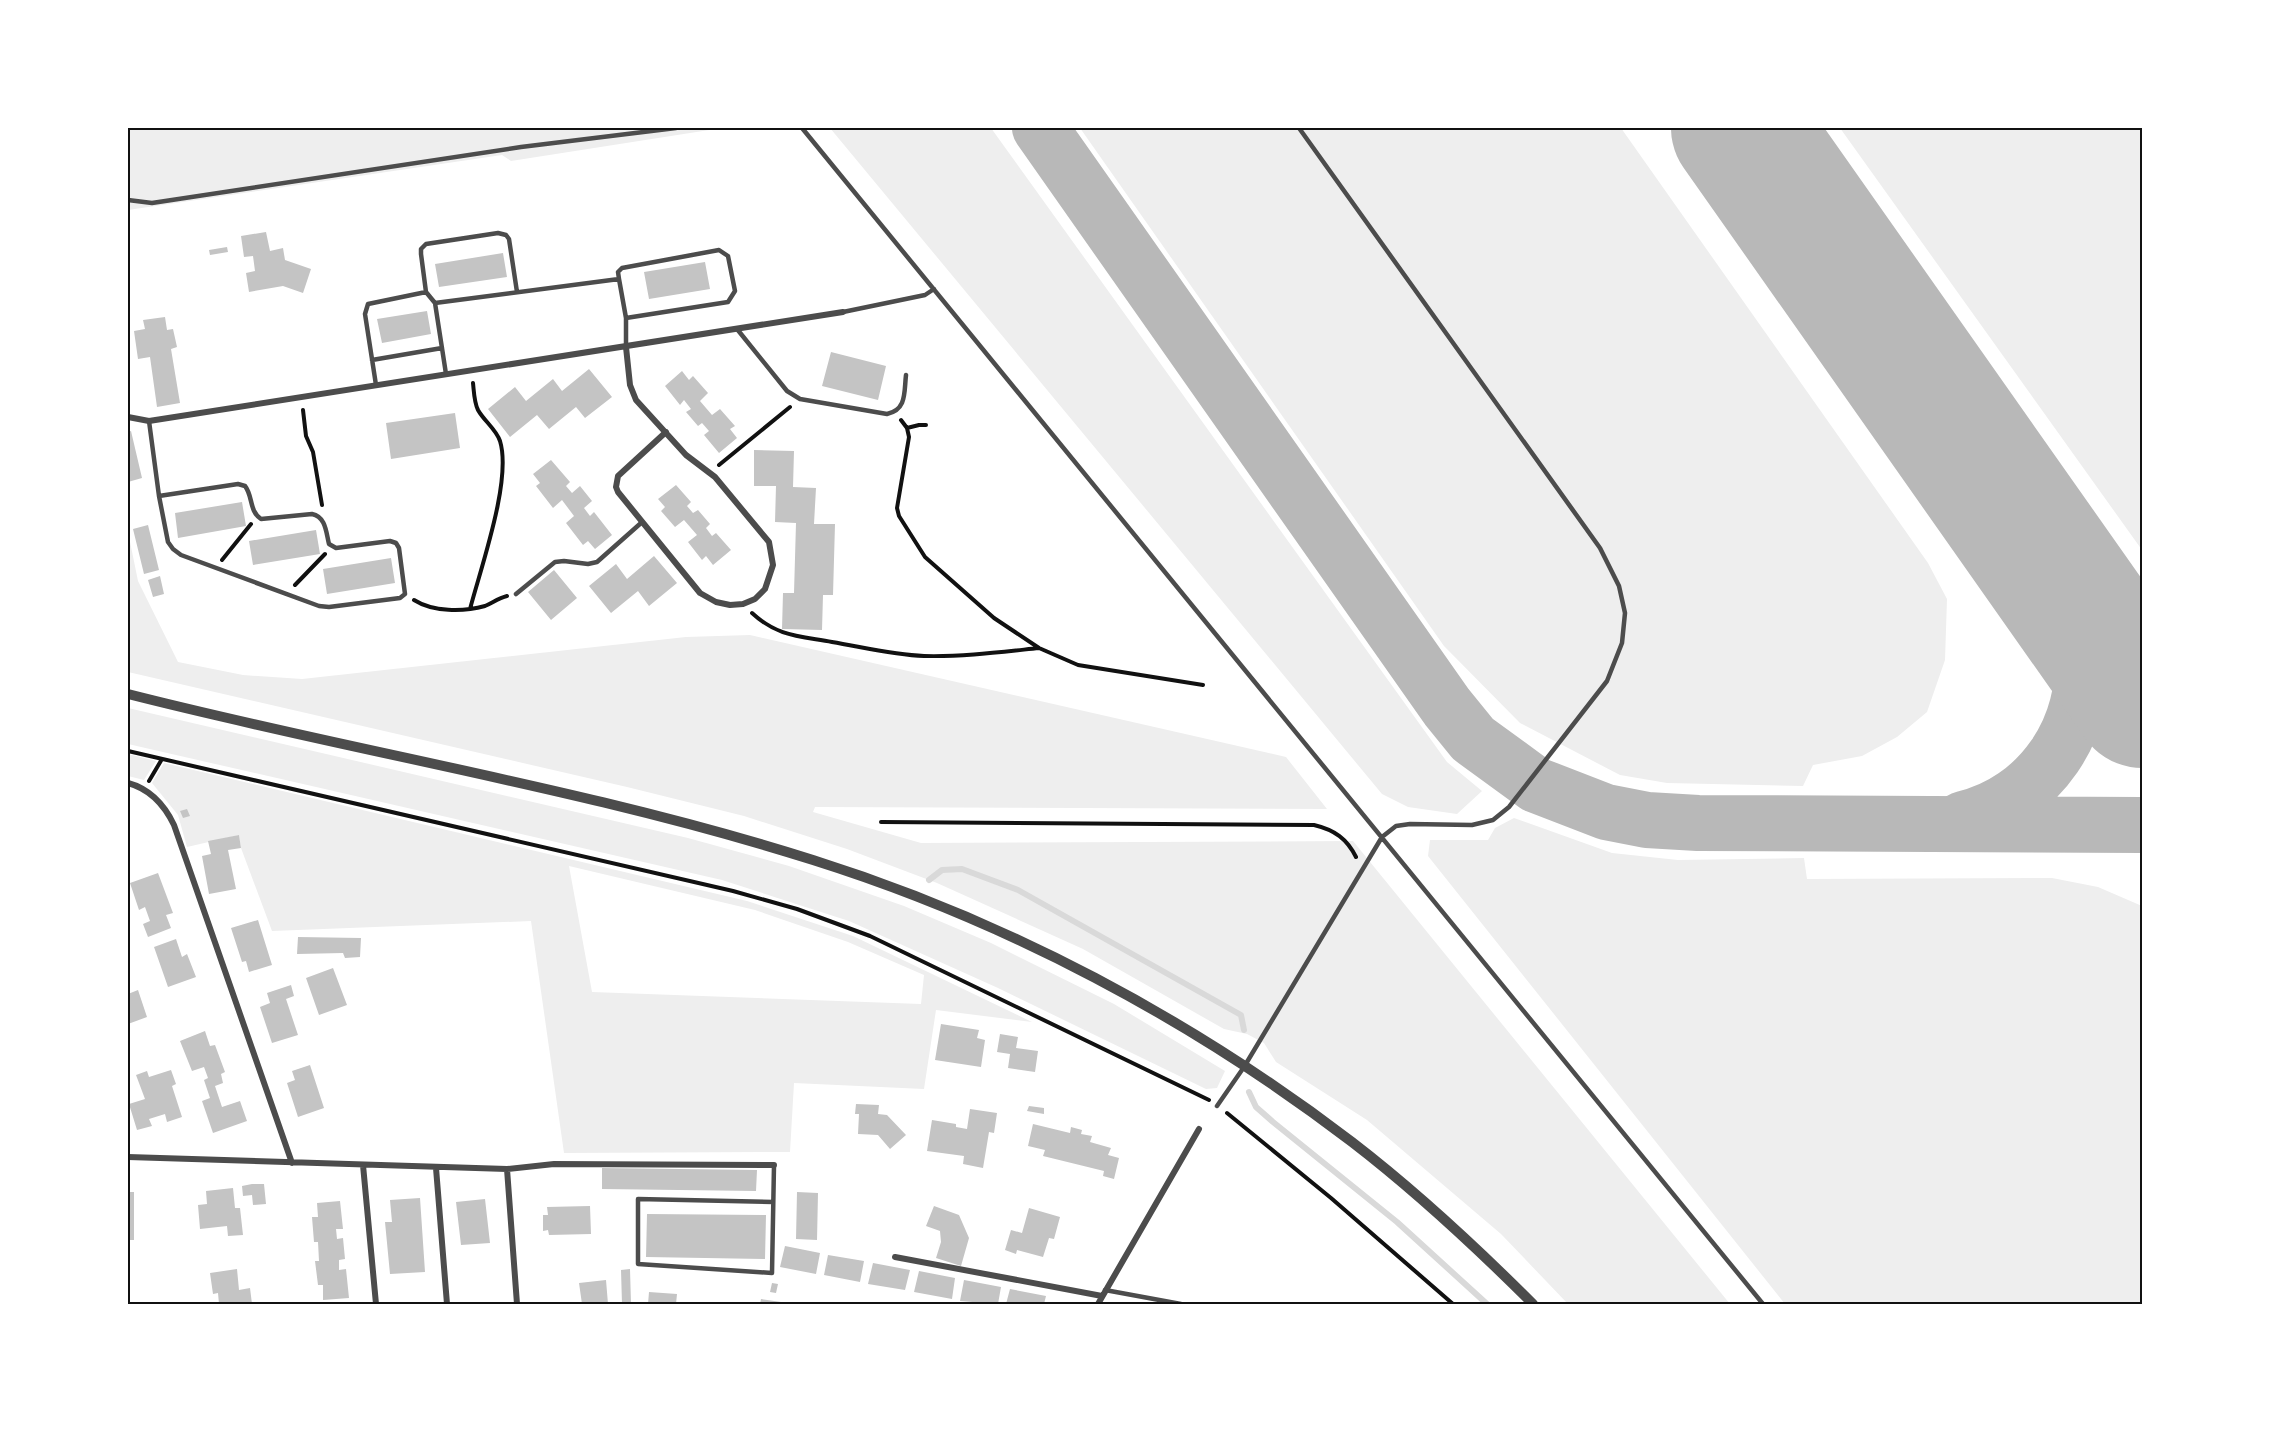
<svg xmlns="http://www.w3.org/2000/svg" width="2270" height="1432" viewBox="0 0 2270 1432" font-family="Roboto,sans-serif">
	<style>
		.green { fill: #eee; fill-rule: evenodd }
		.lines { fill: none; stroke-linecap: round; stroke-linejoin: round }
		.stream { stroke: #d9d9d9; stroke-width: 6 }
		.taxiway { stroke: #b8b8b8; stroke-width: 56 }
		.runway { stroke: #b8b8b8; stroke-width: 138 }
		.building { fill: #c4c4c4 }
		.path { stroke: #111; stroke-width: 4 }
		.service { stroke: #4c4c4c; stroke-width: 4.5 }
		.minor { stroke: #4c4c4c; stroke-width: 6 }
		.tertiary { stroke: #4c4c4c; stroke-width: 10 }
		.neatline { fill: none; stroke: #111; stroke-width: 2 }
	</style>
	<rect width="100%" height="100%" fill="#fff"/>
	<path class="green" d="M 128,128 L 722,128 L 511,161 L 502,155 L 128,210 Z
		M 830,128 L 991,128 L 1447,762 L 1482,791 L 1457,814 L 1408,807 L 1382,794 Z
		M 1080,128 L 1621,128 L 1928,563 L 1947,599 L 1945,660 L 1927,712 L 1897,737 L 1862,756 L 1813,765 L 1803,786 L 1667,783 L 1620,775 L 1520,723 L 1444,646 Z
		M 1840,128 L 2142,128 L 2142,550 Z
		M 128,532 L 138,581 L 178,662 L 243,675 L 302,679 L 686,637 L 750,635 L 1286,757 L 1327,809 L 815,807 L 813,812 L 921,843 L 1353,841 L 1730,1304 L 1568,1304 L 1501,1234 L 1367,1120 L 1276,1062 L 1264,1043 L 1247,1034 L 1224,1029 L 1083,949 L 937,883 L 847,849 L 744,816 L 627,787 L 128,672 Z
		M 128,708 L 688,838 L 789,866 L 904,906 L 991,943 L 1114,1004 L 1225,1071 L 1217,1088 L 1206,1089 L 998,988 L 849,921 L 722,880 L 128,744 Z
		M 128,754 L 156,761 L 144,780 L 128,776 Z
		M 164,763 L 747,901 L 853,936 L 1032,1022 L 936,1010 L 924,1089 L 794,1083 L 790,1152 L 564,1153 L 531,921 L 272,931 L 241,848 L 239,835 L 187,847 L 178,815 L 152,783 ZM 569,866 L 755,910 L 848,942 L 924,975 L 921,1004 L 592,992 Z
		M 1514,818 L 1612,853 L 1678,860 L 1804,858 L 1807,879 L 2052,878 L 2098,887 L 2142,906 L 2142,1304 L 1785,1304 L 1428,856 L 1430,840 L 1488,840 L 1495,828 Z"/>
	<g class="lines">
		<path class="stream" d="M 929,880 L 942,870 L 962,869 L 1018,890 L 1241,1015 L 1244,1030
			M 1249,1092 L 1256,1107 L 1273,1122 L 1397,1222 L 1487,1304"/>
		<path class="taxiway" d="M 1040,128 L 1447,707 L 1473,739 L 1536,785 L 1606,812 L 1647,820 L 1698,823 L 2142,825
			M 1963,819 C 2039,802 2091,726 2081,649 C 2078,623 2069,602 2058,579"/>
		<path class="runway" d="M 1740,128 L 2142,699"/>
	</g>
	<path class="building" d="M 266,232 L 270,251 L 283,248 L 285,260 L 311,269 L 303,293 L 283,286 L 249,292 L 246,273 L 255,271 L 253,256 L 244,257 L 241,236 Z
		M 227,247 L 228,252 L 210,255 L 209,250 Z
		M 503,253 L 507,277 L 439,287 L 435,264 Z
		M 705,262 L 710,289 L 649,299 L 644,272 Z
		M 427,311 L 431,334 L 382,343 L 377,319 Z
		M 165,317 L 167,330 L 173,329 L 177,347 L 171,349 L 180,403 L 157,407 L 150,357 L 138,359 L 134,331 L 145,329 L 143,320 Z
		M 831,352 L 886,366 L 878,400 L 822,386 Z
		M 589,369 L 612,397 L 585,418 L 576,407 L 549,429 L 537,415 L 510,437 L 488,409 L 515,387 L 526,401 L 553,379 L 562,391 Z
		M 682,371 L 689,380 L 693,376 L 708,393 L 700,401 L 712,415 L 720,409 L 735,426 L 730,429 L 737,438 L 719,453 L 704,435 L 709,431 L 702,423 L 698,426 L 686,412 L 691,409 L 684,400 L 680,405 L 665,386 Z
		M 455,413 L 460,448 L 391,459 L 386,423 Z
		M 131,431 L 142,478 L 128,482 L 128,432 Z
		M 754,450 L 794,451 L 793,487 L 816,488 L 814,524 L 835,524 L 833,595 L 823,595 L 822,630 L 782,629 L 783,593 L 794,593 L 796,523 L 775,522 L 776,486 L 754,486 Z
		M 551,460 L 570,482 L 566,486 L 572,493 L 580,486 L 592,501 L 584,508 L 590,516 L 594,512 L 612,535 L 595,549 L 588,541 L 583,545 L 566,523 L 574,516 L 562,500 L 553,508 L 536,486 L 540,483 L 533,474 Z
		M 676,485 L 691,502 L 687,506 L 693,513 L 698,510 L 710,524 L 706,528 L 712,536 L 716,533 L 731,550 L 713,565 L 706,556 L 702,560 L 688,542 L 697,535 L 684,520 L 675,527 L 661,511 L 665,507 L 658,499 Z
		M 242,502 L 246,526 L 178,538 L 175,513 Z
		M 148,525 L 159,570 L 144,574 L 133,529 Z
		M 316,530 L 320,554 L 253,565 L 249,541 Z
		M 654,556 L 677,583 L 649,606 L 638,591 L 611,613 L 589,586 L 616,564 L 627,579 Z
		M 391,558 L 395,583 L 327,594 L 323,569 Z
		M 554,570 L 577,598 L 551,620 L 528,592 Z
		M 160,576 L 164,594 L 153,597 L 148,580 Z
		M 187,809 L 190,816 L 183,818 L 180,811 Z
		M 239,835 L 241,848 L 228,850 L 236,889 L 209,894 L 202,856 L 211,854 L 208,841 Z
		M 158,873 L 173,913 L 166,915 L 171,928 L 148,937 L 143,924 L 150,921 L 145,907 L 139,910 L 130,883 Z
		M 258,920 L 272,965 L 249,972 L 246,961 L 242,962 L 231,928 Z
		M 298,937 L 361,938 L 360,957 L 345,958 L 343,953 L 297,954 Z
		M 176,939 L 182,957 L 187,954 L 196,977 L 168,987 L 154,947 Z
		M 333,968 L 347,1005 L 319,1015 L 306,978 Z
		M 291,985 L 294,996 L 286,999 L 298,1035 L 272,1043 L 260,1007 L 270,1003 L 267,993 Z
		M 138,990 L 147,1017 L 128,1024 L 128,994 Z
		M 941,1024 L 979,1030 L 977,1038 L 985,1040 L 981,1067 L 935,1060 Z
		M 205,1031 L 210,1046 L 215,1045 L 225,1072 L 221,1074 L 223,1083 L 215,1086 L 222,1107 L 240,1101 L 247,1121 L 213,1133 L 202,1101 L 210,1098 L 204,1080 L 208,1078 L 204,1067 L 192,1071 L 180,1041 Z
		M 1000,1034 L 1018,1037 L 1016,1048 L 1038,1051 L 1035,1072 L 1008,1068 L 1010,1054 L 997,1052 Z
		M 310,1065 L 324,1108 L 298,1117 L 287,1083 L 295,1080 L 292,1071 Z
		M 171,1070 L 176,1084 L 172,1086 L 182,1117 L 167,1122 L 165,1114 L 149,1119 L 152,1126 L 137,1130 L 129,1104 L 145,1099 L 136,1075 L 147,1071 L 149,1077 Z
		M 856,1104 L 879,1105 L 878,1114 L 887,1115 L 906,1135 L 890,1149 L 878,1135 L 858,1134 L 859,1114 L 855,1114 Z
		M 1029,1106 L 1044,1108 L 1044,1114 L 1027,1111 Z
		M 970,1109 L 997,1113 L 994,1133 L 989,1132 L 983,1168 L 963,1164 L 964,1156 L 927,1151 L 932,1120 L 956,1124 L 956,1127 L 967,1129 Z
		M 1033,1124 L 1070,1133 L 1071,1127 L 1082,1130 L 1081,1134 L 1092,1136 L 1090,1142 L 1111,1148 L 1108,1155 L 1119,1158 L 1114,1179 L 1103,1176 L 1104,1171 L 1043,1156 L 1045,1150 L 1028,1146 Z
		M 602,1168 L 757,1170 L 756,1191 L 602,1189 Z
		M 252,1184 L 264,1184 L 266,1204 L 253,1205 L 252,1195 L 243,1196 L 242,1186 Z
		M 233,1188 L 235,1208 L 240,1208 L 243,1235 L 228,1236 L 227,1226 L 200,1229 L 198,1205 L 207,1204 L 206,1191 Z
		M 128,1192 L 134,1192 L 134,1240 L 128,1240 Z
		M 797,1192 L 818,1193 L 817,1240 L 796,1239 Z
		M 420,1198 L 425,1272 L 390,1274 L 385,1222 L 392,1222 L 390,1200 Z
		M 485,1199 L 490,1243 L 461,1245 L 456,1202 Z
		M 340,1201 L 343,1229 L 336,1229 L 337,1239 L 343,1238 L 345,1259 L 339,1260 L 339,1270 L 346,1269 L 349,1298 L 323,1300 L 323,1285 L 318,1285 L 315,1261 L 319,1261 L 318,1242 L 314,1242 L 312,1217 L 318,1217 L 317,1203 Z
		M 590,1206 L 591,1234 L 549,1235 L 548,1230 L 543,1231 L 543,1215 L 548,1215 L 547,1207 Z
		M 934,1206 L 959,1215 L 969,1238 L 961,1266 L 936,1258 L 941,1242 L 940,1231 L 926,1226 Z
		M 1029,1208 L 1060,1217 L 1054,1239 L 1049,1238 L 1043,1257 L 1017,1250 L 1016,1254 L 1005,1250 L 1011,1230 L 1022,1233 Z
		M 647,1214 L 766,1215 L 765,1259 L 646,1257 Z
		M 785,1246 L 820,1253 L 816,1274 L 780,1267 Z
		M 828,1255 L 864,1261 L 860,1282 L 824,1275 Z
		M 873,1263 L 910,1270 L 905,1290 L 868,1284 Z
		M 237,1269 L 239,1290 L 250,1288 L 252,1304 L 219,1304 L 218,1293 L 213,1294 L 210,1273 Z
		M 630,1269 L 631,1304 L 622,1304 L 621,1270 Z
		M 919,1271 L 955,1278 L 952,1299 L 914,1292 Z
		M 606,1280 L 608,1304 L 582,1304 L 579,1283 Z
		M 964,1280 L 1001,1287 L 998,1304 L 960,1301 Z
		M 772,1283 L 778,1284 L 776,1293 L 770,1292 Z
		M 1010,1289 L 1046,1296 L 1044,1304 L 1006,1304 Z
		M 649,1292 L 677,1294 L 676,1304 L 648,1304 Z
		M 761,1299 L 788,1303 L 788,1304 L 760,1304 Z"/>
	<g class="lines">
		<path class="path" d="M 303,410 L 306,436 L 313,452 L 322,505
			M 901,420 L 907,428 L 909,437 L 897,508 L 899,516 L 925,557 L 994,618 L 1039,648 L 1078,665 L 1203,685
			M 907,428 L 919,425 L 926,425
			M 719,465 L 790,407
			M 222,560 L 251,524
			M 295,585 L 325,554
			M 414,600 C 433,612 463,612 485,606 C 492,603 499,598 507,596
			M 470,609 C 481,567 512,480 500,441 C 496,429 484,421 478,410 C 474,402 474,392 473,383
			M 752,613 C 778,637 799,636 832,642 C 862,647 893,655 924,656 C 962,657 1001,652 1039,648
			M 128,751 L 733,891 L 797,909 L 870,936 L 1209,1100
			M 149,781 L 162,759
			M 881,822 L 1314,825 C 1335,830 1347,839 1356,857
			M 1227,1113 L 1331,1198 L 1453,1304"/>
		<path class="service" d="M 802,128 L 1763,1304
			M 128,200 L 152,203 L 521,147 L 676,128
			M 619,279 L 618,272 L 622,268 L 719,250 L 728,256 L 735,291 L 728,302 L 626,318
			M 426,292 L 421,254 L 421,249 L 426,244 L 498,233 L 506,235 L 509,239 L 517,292
			M 843,312 L 925,295 L 934,289
			M 737,329 L 787,391 L 800,399 L 887,414 C 907,410 904,392 906,375
			M 372,360 L 442,348
			M 446,374 L 435,303 L 619,279 L 626,318 L 626,347
			M 376,385 L 365,314 L 368,304 L 426,292 L 435,303
			M 149,421 L 159,496 L 168,542 L 173,549 L 181,555 L 319,606 L 329,607 L 400,598 L 405,594 L 399,548 L 396,543 L 390,541 L 336,548 L 329,544 C 326,532 326,517 312,514 L 261,519 C 249,511 253,496 245,486 L 238,484 L 159,496
			M 516,594 L 555,562 L 564,561 L 588,564 L 597,562 L 641,523
			M 1217,1106 L 1244,1067 L 1382,837 L 1396,826 L 1410,824 L 1472,825 L 1493,820 L 1509,807 L 1607,681 L 1622,643 L 1625,613 L 1619,586 L 1600,548 L 1299,128
			M 773,1202 L 638,1199 L 638,1264 L 772,1273 L 774,1165
			M 1105,1290 L 1181,1304"/>
		<path class="minor" d="M 626,347 L 630,385 L 636,400 L 686,455 L 715,477 L 769,542 L 773,565 L 765,589 L 755,599 L 743,604 L 730,605 L 716,602 L 700,593 L 618,492 L 616,487 L 618,476 L 666,432
			M 128,417 L 149,421 L 843,312
			M 128,783 C 150,789 164,804 174,825 L 292,1163
			M 128,1157 L 507,1169 L 554,1164 L 774,1165
			M 363,1165 L 376,1304
			M 436,1168 L 447,1304
			M 507,1169 L 517,1304
			M 895,1257 L 1102,1296
			M 1098,1304 L 1199,1129"/>
		<path class="tertiary" d="M 128,694 C 355,752 589,789 813,860 C 1007,921 1191,1019 1352,1142 C 1417,1192 1476,1247 1533,1304"/>
	</g>
	<rect width="2270" height="1432" fill="none" stroke="#ffffff" stroke-width="258"/>
	<rect x="129" y="129" width="2012" height="1174" class="neatline"/>
</svg>
